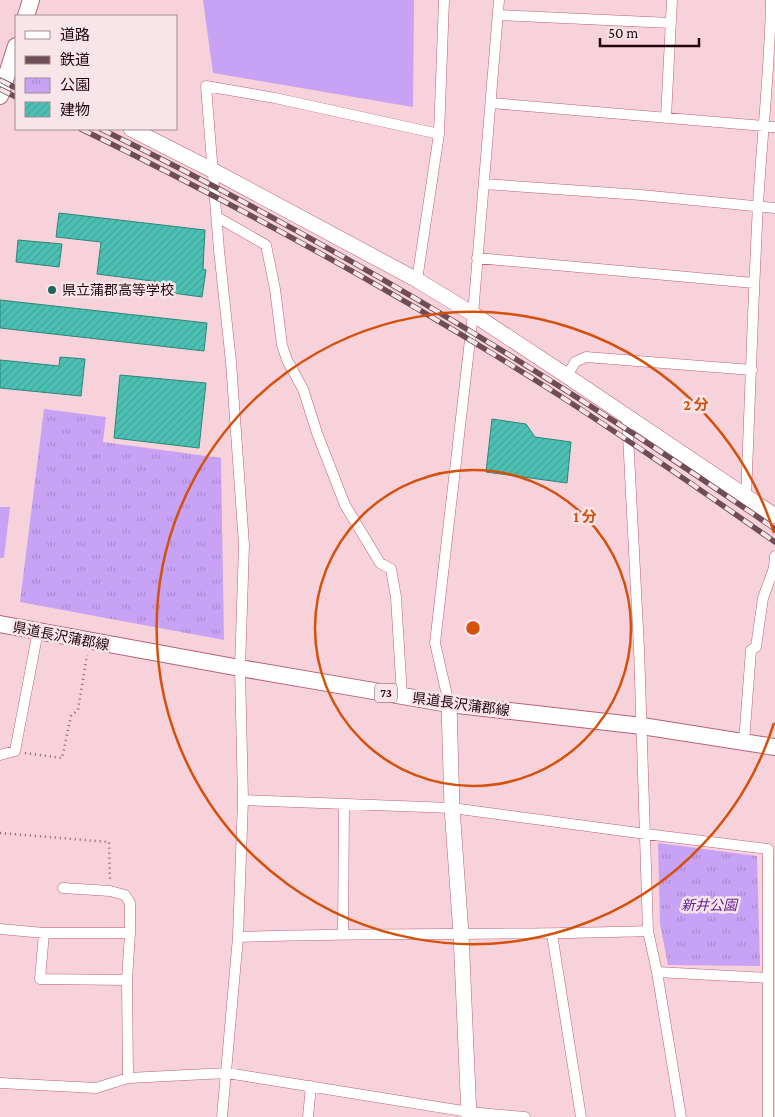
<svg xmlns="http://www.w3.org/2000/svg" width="775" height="1117" viewBox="0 0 775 1117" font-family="'Crimson Pro','Noto Sans JP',serif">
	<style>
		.park { fill: url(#park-tufts) }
		.pitch { fill: #c7a2f5 }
		.building { fill: url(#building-hatch); stroke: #2a857a }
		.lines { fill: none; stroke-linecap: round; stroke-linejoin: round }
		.street-casing { stroke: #b56379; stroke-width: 11 }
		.secondary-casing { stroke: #b56379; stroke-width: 16 }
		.primary-casing { stroke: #b56379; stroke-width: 18 }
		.path { stroke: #84636c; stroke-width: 2.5; stroke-dasharray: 1 4; stroke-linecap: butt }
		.street { stroke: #fff; stroke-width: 10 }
		.secondary { stroke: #fff; stroke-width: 15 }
		.primary { stroke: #fff; stroke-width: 16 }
		.rail-casing { stroke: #6e4d56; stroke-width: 5.5 }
		.rail { stroke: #f8e5e9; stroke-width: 4; stroke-dasharray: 11; stroke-linecap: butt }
		.ring { fill: none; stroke: #d4510c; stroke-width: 2.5 }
		.poi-dot { fill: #1e675f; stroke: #f8e5e9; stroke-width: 2 }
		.labels { text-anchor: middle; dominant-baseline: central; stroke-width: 5; stroke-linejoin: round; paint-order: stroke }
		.shield { fill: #f8e5e9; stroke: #634850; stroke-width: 1 }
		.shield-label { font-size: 12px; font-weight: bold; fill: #23050f }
		.poi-label { font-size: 14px; fill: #23050f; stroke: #f8e5e9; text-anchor: start }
		.street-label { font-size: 14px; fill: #23050f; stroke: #f8e5e9 }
		.park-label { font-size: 14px; font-style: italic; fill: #611f98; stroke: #f8e5e9 }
		.centre { fill: #d4510c; stroke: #f8e5e9; stroke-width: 2.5 }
		.ring-label { font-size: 15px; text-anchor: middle; font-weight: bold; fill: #d4510c; stroke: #f8e5e9; stroke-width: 5; stroke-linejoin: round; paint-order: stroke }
	</style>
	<defs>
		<pattern id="park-tufts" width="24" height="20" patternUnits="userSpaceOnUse" patternTransform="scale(1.25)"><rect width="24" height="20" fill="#c7a2f5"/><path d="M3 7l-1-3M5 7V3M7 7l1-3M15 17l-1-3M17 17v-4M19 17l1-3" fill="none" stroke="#ab8ad1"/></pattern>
		<pattern id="building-hatch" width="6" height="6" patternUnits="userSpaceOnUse" patternTransform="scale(1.25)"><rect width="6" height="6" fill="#4cc1b3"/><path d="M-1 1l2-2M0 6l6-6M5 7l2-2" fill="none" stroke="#42a499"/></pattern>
	</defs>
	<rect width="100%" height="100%" fill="#f8d2da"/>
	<path class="park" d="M 44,409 L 106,417 L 103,442 L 221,458 L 224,640 L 20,602 Z
		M 658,843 L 757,856 L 760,966 L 668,965 L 660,924 Z"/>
	<path class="pitch" d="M 203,0 L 414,0 L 413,107 L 213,73 Z
		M 0,507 L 10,507 L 4,558 L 0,558 Z"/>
	<path class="building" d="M 59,213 L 205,230 L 203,269 L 206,270 L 202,297 L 158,291 L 160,282 L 97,274 L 101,242 L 56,237 Z
		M 18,240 L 62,244 L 59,267 L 16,262 Z
		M 0,300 L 207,323 L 204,351 L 0,328 Z
		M 60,357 L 85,359 L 81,396 L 0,388 L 0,360 L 59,366 Z
		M 120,375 L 206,383 L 199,448 L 114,438 Z
		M 492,419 L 526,424 L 535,437 L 571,442 L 567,483 L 486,472 Z"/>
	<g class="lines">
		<defs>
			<path id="street" d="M 498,15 L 671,23
				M 491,103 L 775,127
				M 666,117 L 672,0
				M 484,184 L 641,195 L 775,208
				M 217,217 L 266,245 L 275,289 L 282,345 L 287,360 L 303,389 L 317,433 L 345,505 L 380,563 L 391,569 L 396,597 L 402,696
				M 477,258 L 754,283
				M 417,280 L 439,134 L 444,0
				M 567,376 L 575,362 L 586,357 L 752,370
				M 627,416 L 639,648 L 648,931 L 657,972 L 681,1117
				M 746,497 C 750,399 753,302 758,205 C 762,136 770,68 771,0
				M 449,704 L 435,643 L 473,314 L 499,0
				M 744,742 L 751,650 L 756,647 L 763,598 L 774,568 L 775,556
				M 0,755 L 15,751 L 38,631
				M 243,800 L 452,808 L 646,834 L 768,849 L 768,1117
				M 63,888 L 110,891 L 125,895 L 130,903 L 130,933
				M 0,929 L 44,933 L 130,933 L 127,980 L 128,1078
				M 44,933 L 40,979 L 127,980
				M 343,934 L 344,805
				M 552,934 L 581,1117
				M 238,937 C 375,932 512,936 648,931
				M 657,972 L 767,978
				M 0,1083 L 96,1088 L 128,1078 L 227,1073 L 469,1112 L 525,1117
				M 222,1117 L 238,937 L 243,800 L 240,668 L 244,545 L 231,362 L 219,250 L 206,86 L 275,98 L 439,134
				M 308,1117 L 311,1086"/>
			<path id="secondary" d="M 131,129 L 214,171 L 417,280 L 473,314 L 567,376 L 775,516
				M 449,704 L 452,808 L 461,934 L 469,1117"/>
			<path id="primary" d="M 26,16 L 31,0
				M 0,96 L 16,46
				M 0,624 L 240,668 L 449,704 L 642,726 L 775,747"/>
		</defs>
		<use href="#street" class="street-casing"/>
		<use href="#secondary" class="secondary-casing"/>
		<use href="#primary" class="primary-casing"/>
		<path class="path" d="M 25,753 L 62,758 L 71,716 L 78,710 L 87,655
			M 0,833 L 109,842 L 110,880"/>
		<use href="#street" class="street"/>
		<use href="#secondary" class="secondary"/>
		<use href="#primary" class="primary"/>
		<defs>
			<path id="rail" d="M 0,80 L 16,88
				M 0,89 L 16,97
				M 81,129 C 239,206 394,291 543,385 C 622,435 698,488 775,542
				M 101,129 C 336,244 560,380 775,529"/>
		</defs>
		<use href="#rail" class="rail-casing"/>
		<use href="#rail" class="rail"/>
	</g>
	<g class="ring">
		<circle cx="473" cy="628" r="158"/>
		<path d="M774 723A316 316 0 1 1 774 533"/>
	</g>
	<circle class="poi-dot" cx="52" cy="290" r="5"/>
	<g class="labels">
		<rect class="shield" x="375" y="683.5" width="22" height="19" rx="4"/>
		<g class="shield-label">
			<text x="386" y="693">73</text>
		</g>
		<g class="poi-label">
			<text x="62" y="290">県立蒲郡高等学校</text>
		</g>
		<g class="street-label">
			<text transform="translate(61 636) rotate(11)">県道長沢蒲郡線</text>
			<text transform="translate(461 704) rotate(8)">県道長沢蒲郡線</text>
		</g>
		<g class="park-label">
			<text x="709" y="905">新井公園</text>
		</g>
	</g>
	<circle cx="473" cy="628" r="8" class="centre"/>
	<g class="ring-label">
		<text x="696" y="410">2 分</text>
		<text x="585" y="522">1 分</text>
	</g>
	<rect x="15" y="15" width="162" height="115" fill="#f8e5e9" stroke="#a38b92"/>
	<rect x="25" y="31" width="25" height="8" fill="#ffffff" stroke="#a38b92"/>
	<text x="60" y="40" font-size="15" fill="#23050f">道路</text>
	<rect x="25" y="56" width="25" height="8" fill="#6e4d56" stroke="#a38b92"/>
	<text x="60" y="65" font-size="15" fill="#23050f">鉄道</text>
	<rect x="25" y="78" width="25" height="15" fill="url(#park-tufts)" stroke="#a38b92"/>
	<text x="60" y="90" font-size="15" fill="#23050f">公園</text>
	<rect x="25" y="102" width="25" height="15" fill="url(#building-hatch)" stroke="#a38b92"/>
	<text x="60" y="115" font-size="15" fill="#23050f">建物</text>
	<path d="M600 38v8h99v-8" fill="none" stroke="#23050f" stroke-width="2.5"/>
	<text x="608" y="38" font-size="15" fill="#23050f" stroke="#f8e5e9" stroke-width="4" paint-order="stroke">50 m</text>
</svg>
